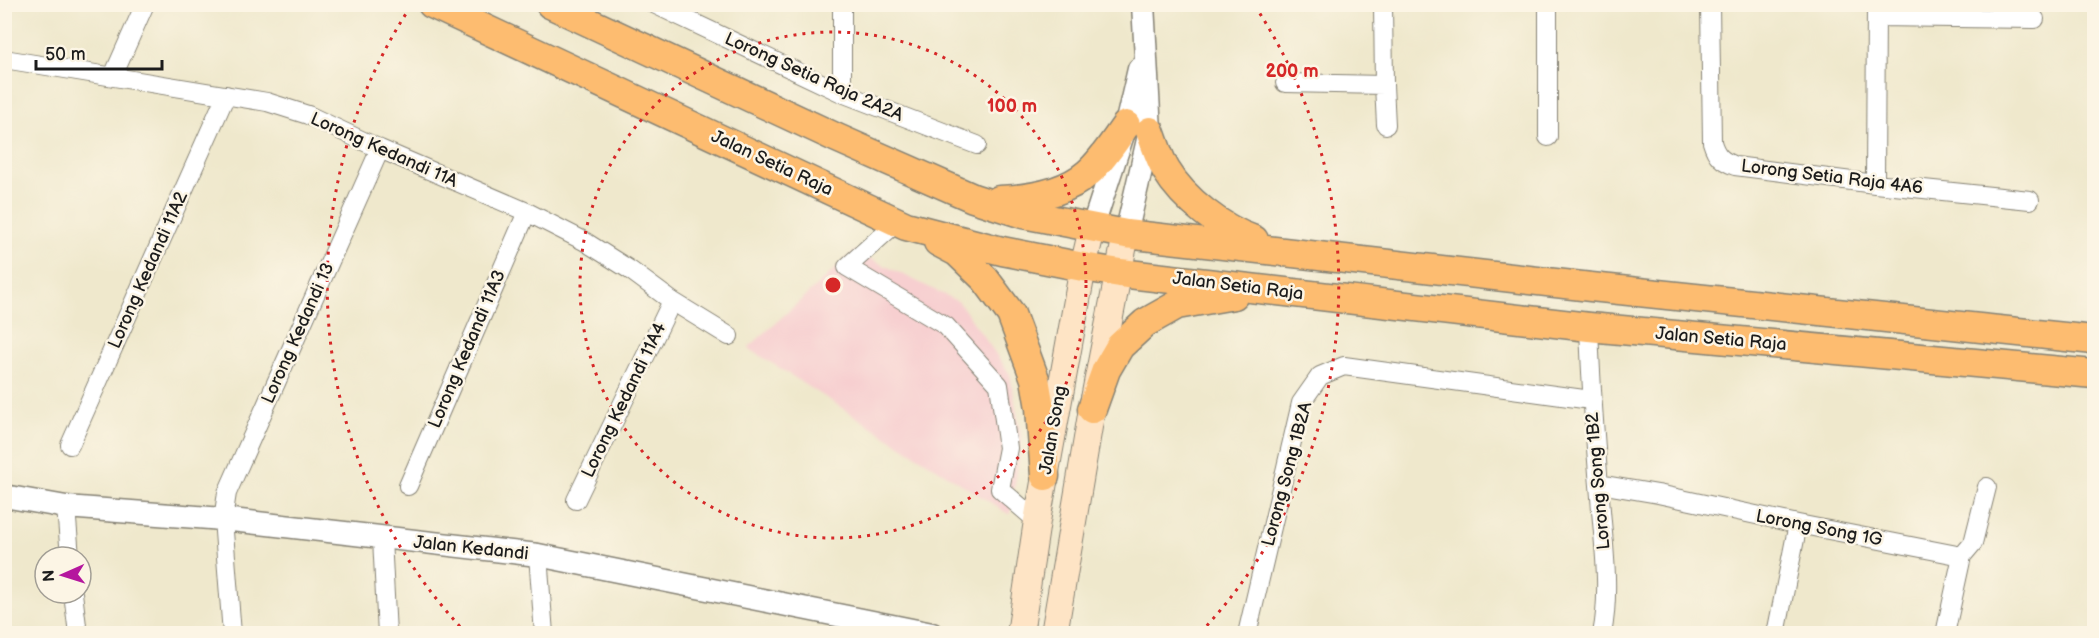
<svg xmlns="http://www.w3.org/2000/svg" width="2099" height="638" viewBox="0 0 2099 638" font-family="'Balsamiq Sans',sans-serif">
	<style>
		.built { fill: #f7cfd0 }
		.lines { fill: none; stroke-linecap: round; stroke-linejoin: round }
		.minor-casing { stroke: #868274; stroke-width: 20 }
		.tertiary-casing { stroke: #868274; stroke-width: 25 }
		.secondary-casing { stroke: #868274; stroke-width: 28 }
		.primary-casing { stroke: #868274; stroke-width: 31 }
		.minor { stroke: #fff; stroke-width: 18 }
		.tertiary { stroke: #fff; stroke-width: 22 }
		.secondary { stroke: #fee4c5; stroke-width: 26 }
		.primary { stroke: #fdbc6f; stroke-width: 28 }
		.ring { fill: none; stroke: #d62828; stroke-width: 3; stroke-dasharray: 3 6 }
		.labels { text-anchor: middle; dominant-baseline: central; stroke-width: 5; stroke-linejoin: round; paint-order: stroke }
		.street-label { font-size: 18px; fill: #1c1c1c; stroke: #fcf5e5 }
		.centre { fill: #d62828; stroke: #fcf5e5; stroke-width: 3 }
		.ring-label { font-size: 18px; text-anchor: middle; font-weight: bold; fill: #d62828; stroke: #fcf5e5; stroke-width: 5; stroke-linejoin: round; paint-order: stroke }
	</style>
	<rect width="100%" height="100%" fill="#fcf5e5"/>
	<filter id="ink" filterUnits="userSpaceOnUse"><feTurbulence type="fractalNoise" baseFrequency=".0167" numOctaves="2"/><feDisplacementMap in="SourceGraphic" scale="12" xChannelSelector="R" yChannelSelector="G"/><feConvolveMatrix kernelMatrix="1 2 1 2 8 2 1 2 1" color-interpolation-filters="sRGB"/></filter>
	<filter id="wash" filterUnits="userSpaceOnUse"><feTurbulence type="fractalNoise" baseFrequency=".008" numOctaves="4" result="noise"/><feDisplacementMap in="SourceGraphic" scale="24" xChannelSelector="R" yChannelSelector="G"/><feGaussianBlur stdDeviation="1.35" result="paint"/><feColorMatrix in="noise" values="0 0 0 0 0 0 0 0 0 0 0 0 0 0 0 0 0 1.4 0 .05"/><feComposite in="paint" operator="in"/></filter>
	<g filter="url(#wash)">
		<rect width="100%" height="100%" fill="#efe8cc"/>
		<path class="built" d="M 855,251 L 959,302 L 1010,374 L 1022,441 L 1010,515 L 748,348 Z"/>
	</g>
	<g filter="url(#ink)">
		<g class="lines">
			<defs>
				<path id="minor" d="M 654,4 L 842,93 L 977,145
					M 842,4 L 842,93
					M 1383,4 L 1384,85 L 1386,125
					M 1548,4 L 1548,137
					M 1710,4 L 1712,142 C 1716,156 1722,161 1735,166 L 1875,184 L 2030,200
					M 1876,17 L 2035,19
					M 4,59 L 267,102 L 308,115 L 380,149 L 527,212 L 584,241 L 630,270 L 672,301 L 729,336
					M 113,76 L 145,4
					M 1285,83 L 1384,85
					M 1875,184 L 1876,4
					M 897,222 L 847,267 L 946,326 L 999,385 L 1008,448 L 1000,489 L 1037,521
					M 1589,327 C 1591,384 1595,440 1600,497 C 1603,542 1611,589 1602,634
					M 70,445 L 226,95
					M 1599,484 L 1658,494 L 1798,524 L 1962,556
					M 408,486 L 527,212
					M 576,500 L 672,301
					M 66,507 L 70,557
					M 382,539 L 387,634
					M 538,555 L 544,634
					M 73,593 L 78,634
					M 232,634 L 223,519 L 227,493 L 380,149
					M 1247,634 L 1301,403 L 1320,376 L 1344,366 L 1591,400
					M 1776,634 L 1798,524
					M 1945,634 L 1962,556 L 1973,543 L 1987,487"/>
				<path id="tertiary" d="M 1092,229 L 1126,125 L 1139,69
					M 1126,234 L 1150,131 L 1143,4
					M 4,496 L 66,507 L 223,519 L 538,555 L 932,634"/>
				<path id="secondary" d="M 1020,634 L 1037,521 L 1083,267 L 1092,229
					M 1054,634 L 1092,409 L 1126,234"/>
				<path id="primary" d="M 432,4 L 906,226 L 1002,251 L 1083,267 L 1120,273 L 1589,327 L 2094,374
					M 550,4 L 837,138 L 973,198 L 1023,214 L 1126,234 L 1591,287 L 2094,340
					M 1150,131 C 1155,144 1159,158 1166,170 C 1184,200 1222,229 1254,240
					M 999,200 C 1029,199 1065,193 1088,173 C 1103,160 1115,140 1126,125
					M 938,242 L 957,252 L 985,279 L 1011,314 L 1035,379 L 1040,408 L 1045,476
					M 1092,409 L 1106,370 L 1120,346 L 1145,323 L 1177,305 L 1234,295"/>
			</defs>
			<use href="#minor" class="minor-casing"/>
			<use href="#tertiary" class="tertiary-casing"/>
			<use href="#secondary" class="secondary-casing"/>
			<use href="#primary" class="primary-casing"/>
			<use href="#minor" class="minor"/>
			<use href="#tertiary" class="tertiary"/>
			<use href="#secondary" class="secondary"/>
			<use href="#primary" class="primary"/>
		</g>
	</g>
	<g class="ring">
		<circle cx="833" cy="285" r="253"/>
		<path d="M466 633A506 506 0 0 1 411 6M1255 6A506 506 0 0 1 1200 633"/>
	</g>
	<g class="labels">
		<g class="street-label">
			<text transform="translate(814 77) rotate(24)">Lorong Setia Raja 2A2A</text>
			<text transform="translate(384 150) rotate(24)">Lorong Kedandi 11A</text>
			<text transform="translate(772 163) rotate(25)">Jalan Setia Raja</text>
			<text transform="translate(1832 177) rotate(7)">Lorong Setia Raja 4A6</text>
			<text transform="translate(148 270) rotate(-66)">Lorong Kedandi 11A2</text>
			<text transform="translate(1238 286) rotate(7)">Jalan Setia Raja</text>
			<text transform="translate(298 333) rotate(-66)">Lorong Kedandi 13</text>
			<text transform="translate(1721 339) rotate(5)">Jalan Setia Raja</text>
			<text transform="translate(467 349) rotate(-67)">Lorong Kedandi 11A3</text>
			<text transform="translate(624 400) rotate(-64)">Lorong Kedandi 11A4</text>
			<text transform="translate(1053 430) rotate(-80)">Jalan Song</text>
			<text transform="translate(1287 474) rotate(-75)">Lorong Song 1B2A</text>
			<text transform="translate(1598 481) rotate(-95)">Lorong Song 1B2</text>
			<text transform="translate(1819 528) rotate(11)">Lorong Song 1G</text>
			<text transform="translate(471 548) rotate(6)">Jalan Kedandi</text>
		</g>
	</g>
	<circle cx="833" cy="285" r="9" class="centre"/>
	<g class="ring-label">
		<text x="1292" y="77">200 m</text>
		<text x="1012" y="112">100 m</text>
	</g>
	<rect width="2099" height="638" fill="none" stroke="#fcf5e5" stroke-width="24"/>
	<g transform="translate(63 575) rotate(267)"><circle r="28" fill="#fcf5e5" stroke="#a29e95" stroke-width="1.5"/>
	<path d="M0-4.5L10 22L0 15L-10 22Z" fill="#b5179e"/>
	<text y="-9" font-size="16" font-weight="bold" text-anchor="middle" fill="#1c1c1c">N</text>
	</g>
	<path d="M36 60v9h126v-9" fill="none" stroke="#1c1c1c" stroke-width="3"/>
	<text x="45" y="60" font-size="18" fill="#1c1c1c" stroke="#fcf5e5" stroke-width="4.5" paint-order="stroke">50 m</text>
</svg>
